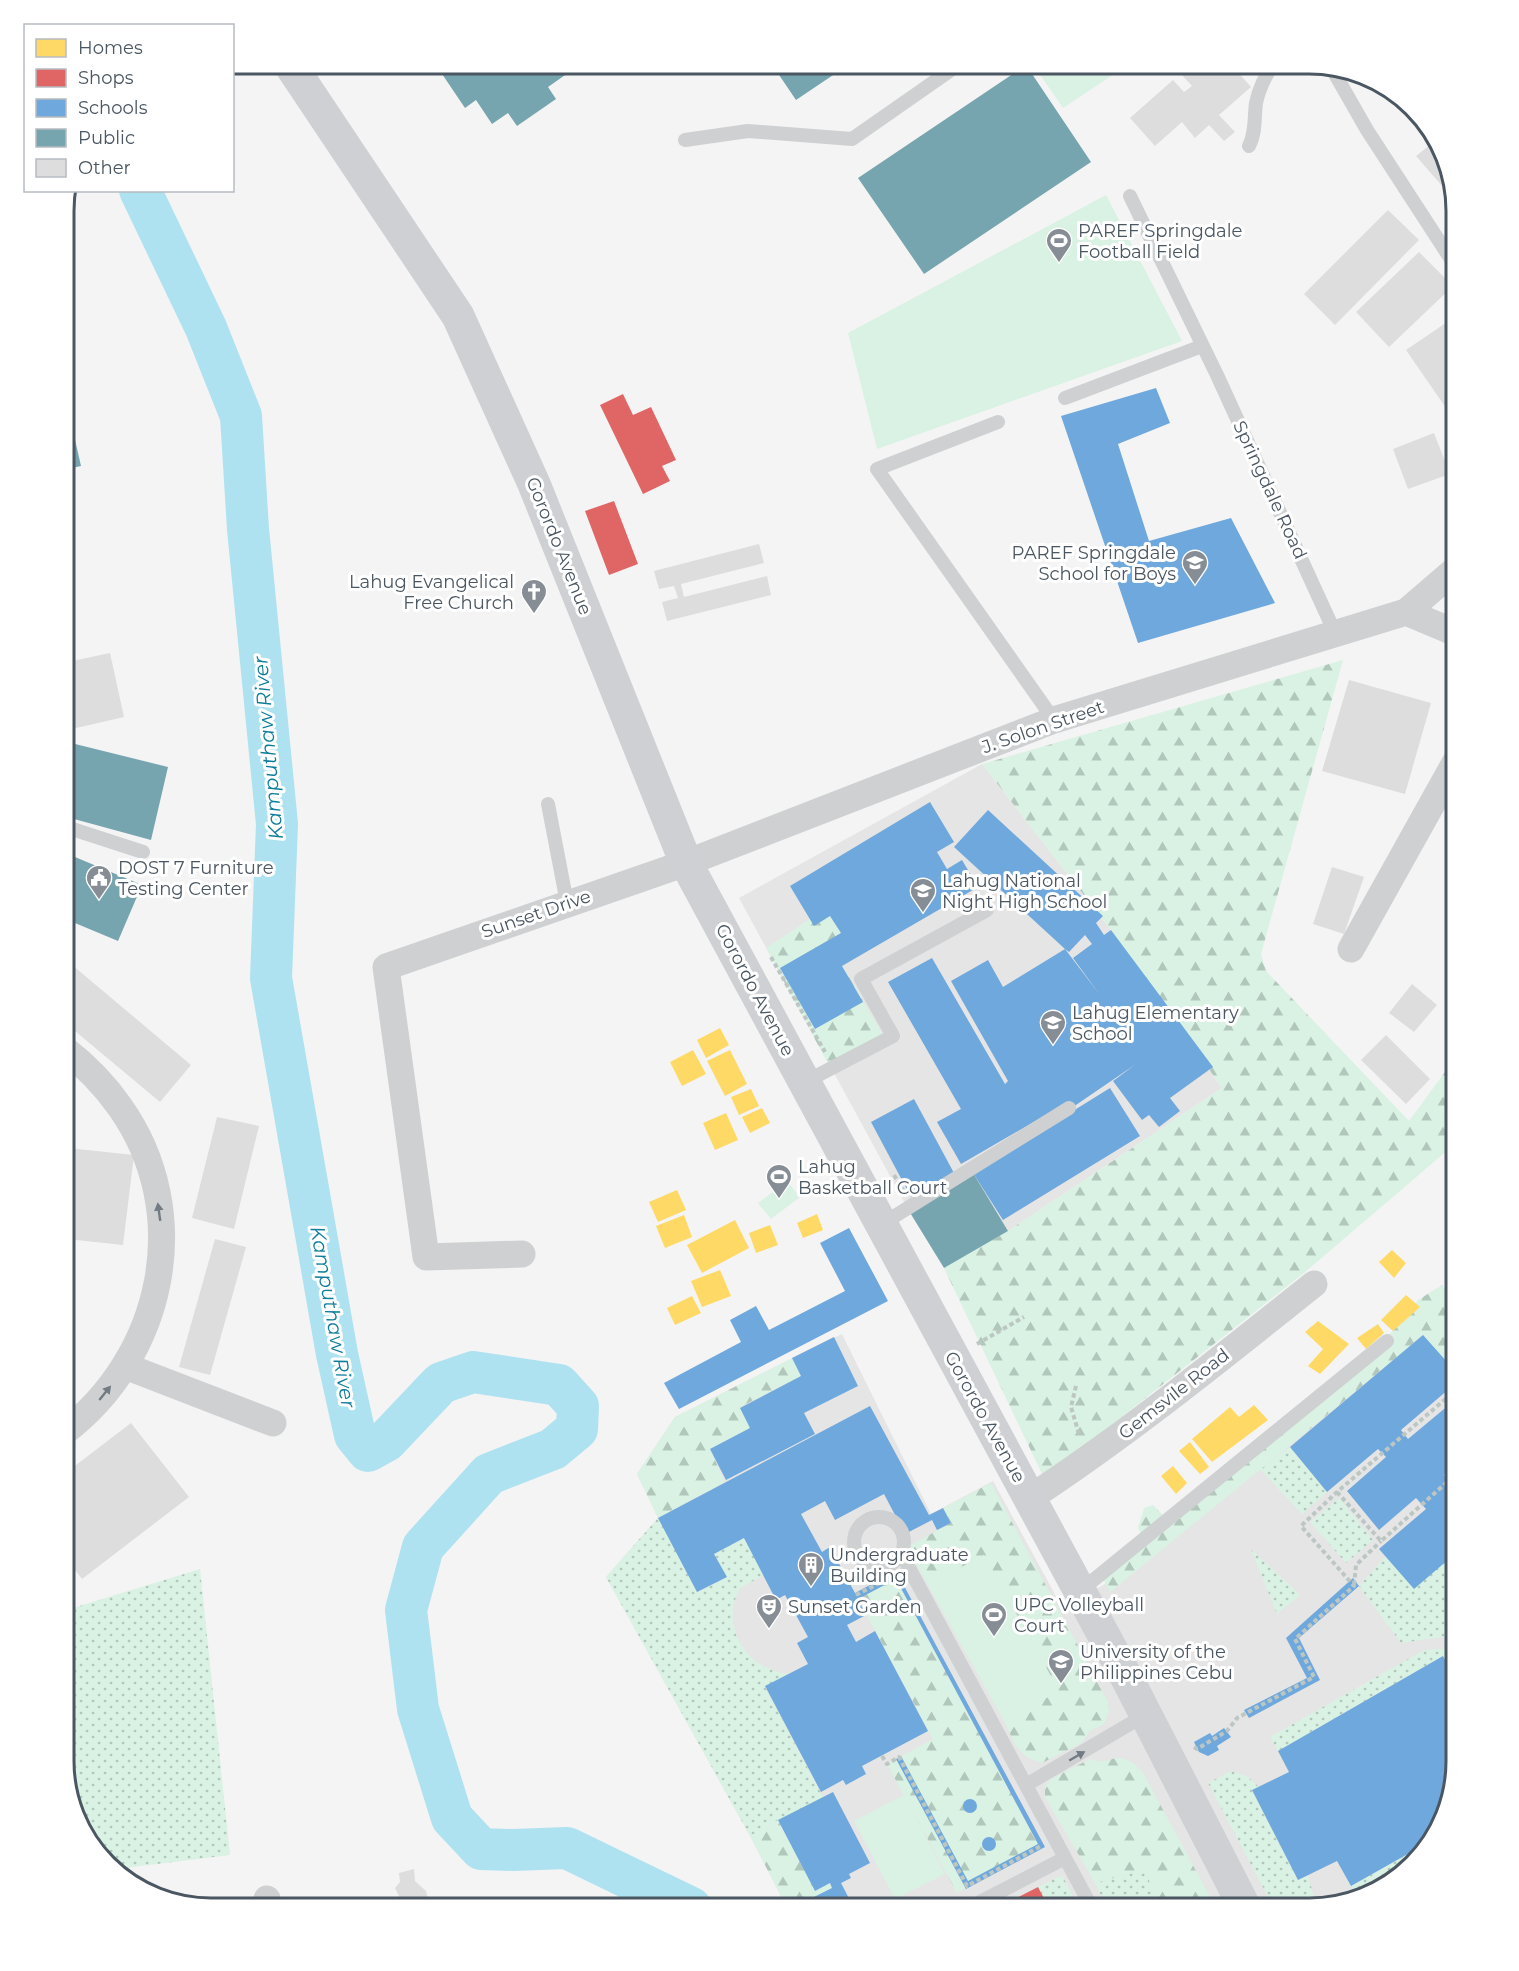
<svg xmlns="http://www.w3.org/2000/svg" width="1519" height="1971" viewBox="0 0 1519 1971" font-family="Montserrat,sans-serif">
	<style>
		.education { fill: #e6e5e6 }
		.grass { fill: url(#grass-dots) }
		.forest { fill: url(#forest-firs) }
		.pitch { fill: #d9f2e3 }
		.homes { fill: #ffd966 }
		.shops { fill: #e06666 }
		.schools { fill: #6fa8dc; fill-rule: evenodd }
		.public { fill: #76a5af }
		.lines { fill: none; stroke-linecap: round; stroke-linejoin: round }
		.river { stroke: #aee2f0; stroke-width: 42 }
		.building { fill: #ddddde }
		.path { stroke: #bcc7c4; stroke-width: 4; stroke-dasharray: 4.5 3; stroke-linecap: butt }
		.service { stroke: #ced0d2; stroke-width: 14 }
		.minor { stroke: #ced0d2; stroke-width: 27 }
		.secondary { stroke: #ced0d4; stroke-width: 33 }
		.oneway { fill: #727b83 }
		.labels { text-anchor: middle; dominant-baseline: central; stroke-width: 6; stroke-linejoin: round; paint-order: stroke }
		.poi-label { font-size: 18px; fill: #4a5661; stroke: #fff; text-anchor: start }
		.street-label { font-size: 18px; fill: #4a5661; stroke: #fff }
		.water-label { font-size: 20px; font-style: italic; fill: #0c7c9b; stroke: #fff }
		.rim { fill: none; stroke: #4a5661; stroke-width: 3 }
	</style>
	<defs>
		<pattern id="grass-dots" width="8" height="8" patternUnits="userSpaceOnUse" patternTransform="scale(1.5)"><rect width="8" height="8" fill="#d9f2e3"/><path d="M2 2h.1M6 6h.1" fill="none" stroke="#b2c7bb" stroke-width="1.8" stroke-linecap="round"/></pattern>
		<pattern id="forest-firs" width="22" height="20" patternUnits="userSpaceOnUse" patternTransform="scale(1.5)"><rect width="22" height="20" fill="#d9f2e3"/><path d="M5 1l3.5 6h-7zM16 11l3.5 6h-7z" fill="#b2c7bb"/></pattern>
	</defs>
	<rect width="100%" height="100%" fill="#f4f4f4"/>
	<path class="education" d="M 982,764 L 1111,930 L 1160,1004 L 1222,1088 L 1008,1231 L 978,1182 L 909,1211 L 739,898 Z
		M 1422,1327 L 1456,1366 L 1456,1761 L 1436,1834 L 1390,1883 L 1309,1908 L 787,1908 L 750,1836 L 606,1577 L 658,1518 L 637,1474 L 675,1417 L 842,1334 L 931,1514 L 993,1481 L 1063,1609 L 1118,1576 Z"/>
	<path class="grass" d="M 1290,1447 L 1327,1492 L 1302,1514 L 1260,1469 Z
		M 1339,1498 L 1373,1540 L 1346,1563 L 1310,1522 Z
		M 658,1518 L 698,1592 L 727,1577 L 714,1554 L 744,1538 L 764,1575 L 740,1588 C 737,1595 733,1603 733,1610 C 731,1645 756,1670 788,1674 L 765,1687 L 823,1797 L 750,1836 L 606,1577 Z
		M 1251,1549 L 1300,1595 L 1277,1614 Z
		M 1456,1553 L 1456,1637 L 1449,1636 L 1401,1643 L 1359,1586 L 1386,1556 Z
		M 200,1569 L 230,1855 L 117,1869 L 88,1842 L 63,1760 L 63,1611 Z
		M 1456,1648 L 1456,1681 L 1443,1656 L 1278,1751 L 1270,1737 L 1424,1650 Z
		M 1231,1771 L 1247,1776 L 1259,1787 L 1252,1791 L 1298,1880 L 1308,1875 L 1315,1901 L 1310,1908 L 1274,1908 L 1208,1783 Z
		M 1429,1842 L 1407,1865 L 1355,1893 L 1351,1886 Z
		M 1143,1870 L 1165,1908 L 1107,1908 L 1095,1883 Z
		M 1062,1875 L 1079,1908 L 1049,1908 L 1038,1887 Z"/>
	<path class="forest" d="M 1343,660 L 1261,954 L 1266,971 L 1409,1121 L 1448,1068 L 1456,1076 L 1456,1143 L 1304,1273 L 1044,1478 L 944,1268 L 1008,1231 L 1222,1088 L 1111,930 L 982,764 Z
		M 830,916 L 841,933 L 828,941 L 886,1040 L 832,1071 L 766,948 L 810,919 Z
		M 1442,1285 L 1456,1301 L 1456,1372 L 1423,1335 C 1320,1422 1215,1506 1110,1592 L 1103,1579 L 1146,1543 L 1138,1528 L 1144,1508 L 1153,1505 L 1164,1516 L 1393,1331 L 1418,1300 Z
		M 792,1358 L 801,1376 L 740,1407 L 750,1428 L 710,1449 L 725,1482 L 658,1518 L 637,1474 L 675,1417 Z
		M 991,1483 L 1108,1702 L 1109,1712 L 1104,1724 L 1090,1731 L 1081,1743 L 1042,1763 C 1017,1757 1015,1743 1004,1721 L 1059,1691 L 984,1555 L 928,1585 L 907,1547 L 951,1523 L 943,1508 Z
		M 896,1574 L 1042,1845 L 957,1893 L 887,1764 L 933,1739 L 856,1595 Z
		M 1090,1759 C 1108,1766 1111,1755 1125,1759 C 1131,1761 1137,1767 1142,1771 L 1216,1908 L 1165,1908 L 1143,1870 L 1095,1883 L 1045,1797 L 1045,1787 L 1051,1779 Z
		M 778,1820 L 815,1890 L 830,1883 L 832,1888 L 814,1897 L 819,1908 L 785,1908 L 780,1894 L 750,1836 Z"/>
	<path class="pitch" d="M 1032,63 L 1106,63 L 1114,74 L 1063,108 Z
		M 1106,195 L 1182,341 L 877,449 L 848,333 Z
		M 787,1181 L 800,1197 L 771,1219 L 758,1203 Z
		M 984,1555 L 1059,1691 L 1004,1721 L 928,1585 Z
		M 904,1795 L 945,1874 L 895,1899 L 854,1821 Z"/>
	<path class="homes" d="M 720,1028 L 729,1045 L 706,1058 L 697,1040 Z
		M 693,1050 L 706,1074 L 682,1086 L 670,1062 Z
		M 730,1050 L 747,1084 L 725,1096 L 707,1061 Z
		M 751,1089 L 759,1106 L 739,1115 L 731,1097 Z
		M 762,1108 L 770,1123 L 750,1133 L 742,1117 Z
		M 726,1113 L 738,1140 L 715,1150 L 703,1123 Z
		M 677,1190 L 686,1210 L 658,1222 L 649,1202 Z
		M 817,1214 L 823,1230 L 803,1238 L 797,1223 Z
		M 684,1215 L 692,1237 L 665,1248 L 656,1226 Z
		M 735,1220 L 749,1248 L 702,1273 L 687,1245 Z
		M 770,1225 L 778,1245 L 756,1253 L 749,1233 Z
		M 1392,1250 L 1406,1263 L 1394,1278 L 1379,1262 Z
		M 720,1270 L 731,1296 L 702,1307 L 691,1281 Z
		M 1406,1295 L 1420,1307 L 1393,1331 L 1381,1320 Z
		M 692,1296 L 701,1313 L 675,1325 L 667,1308 Z
		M 1318,1321 L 1349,1344 L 1320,1374 L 1308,1366 L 1323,1349 L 1305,1332 Z
		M 1378,1324 L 1384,1333 L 1366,1349 L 1357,1338 Z
		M 1254,1405 L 1268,1420 L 1212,1462 L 1192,1439 L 1230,1407 L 1239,1417 Z
		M 1190,1442 L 1209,1467 L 1200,1474 L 1179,1451 Z
		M 1173,1466 L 1187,1483 L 1176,1494 L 1161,1476 Z"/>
	<path class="shops" d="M 623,394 L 633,415 L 651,407 L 676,460 L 662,466 L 670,481 L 643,494 L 600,405 Z
		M 614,501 L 638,564 L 609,575 L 585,511 Z
		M 1038,1887 L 1049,1908 L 997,1908 Z"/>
	<path class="schools" d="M 1156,388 L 1170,423 L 1118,444 L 1149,541 L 1231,518 L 1275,603 L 1138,643 L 1061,416 Z
		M 930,802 L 954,842 L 937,852 L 947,869 L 962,860 L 978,887 L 842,966 L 863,1002 L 815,1029 L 780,968 L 841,933 L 830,916 L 814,926 L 790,886 Z
		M 988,810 L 1103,916 L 1096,923 L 1104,935 L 1111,930 L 1213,1067 L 1170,1098 L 1180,1111 L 1159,1127 L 1149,1115 L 1142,1120 L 1113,1081 L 1136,1064 L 1073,1107 L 1070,1101 L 961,1164 L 937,1122 L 961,1109 L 888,982 L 932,958 L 1005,1084 L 1008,1081 L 951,981 L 988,960 L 1003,987 L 1065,949 L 954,847 ZM 1085,935 L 1092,944 L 1073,958 L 1100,995 L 1065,949 L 1069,952 Z
		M 1110,1088 L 1140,1136 L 1003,1220 L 973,1173 Z
		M 914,1099 L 954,1173 L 911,1197 L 871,1122 Z
		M 849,1228 L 888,1301 L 679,1409 L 664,1383 L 741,1342 L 730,1320 L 756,1306 L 769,1330 L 845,1291 L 820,1243 Z
		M 1423,1335 L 1456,1372 L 1456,1383 L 1401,1430 L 1408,1439 L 1456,1399 L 1456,1465 L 1444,1475 L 1453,1486 L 1456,1483 L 1456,1553 L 1414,1589 L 1379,1549 L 1426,1509 L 1416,1498 L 1379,1530 L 1347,1491 L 1386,1457 L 1378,1449 L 1327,1492 L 1290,1447 Z
		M 834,1337 L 858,1386 L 804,1413 L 815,1434 L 726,1480 L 710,1449 L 750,1428 L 740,1408 L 801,1376 L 792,1358 Z
		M 870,1406 L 929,1515 L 943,1508 L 951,1523 L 937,1530 L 932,1520 L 905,1534 L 884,1494 L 835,1520 L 825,1501 L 801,1514 L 822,1552 L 830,1547 L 855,1593 L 896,1571 L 1045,1847 L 966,1889 L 896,1759 L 901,1756 L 968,1881 L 1038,1844 L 896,1579 L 858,1599 L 866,1615 L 847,1625 L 856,1642 L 875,1631 L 928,1731 L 862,1766 L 866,1774 L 846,1785 L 843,1780 L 821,1792 L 765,1686 L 808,1664 L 797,1643 L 808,1637 L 785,1595 L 776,1600 L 744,1538 L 714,1554 L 727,1577 L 697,1592 L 658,1518 Z
		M 1353,1578 L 1359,1586 L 1299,1638 L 1320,1680 L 1249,1718 L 1244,1710 L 1307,1678 L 1286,1638 Z
		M 1443,1656 L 1456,1681 L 1456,1761 L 1436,1834 L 1429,1842 L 1351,1886 L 1337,1861 L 1298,1880 L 1252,1790 L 1289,1772 L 1278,1751 Z
		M 1224,1728 L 1231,1737 L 1217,1746 L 1219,1750 L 1208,1756 L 1199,1752 L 1194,1742 L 1210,1733 L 1212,1736 Z
		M 833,1792 L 870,1863 L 849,1874 L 851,1878 L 841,1883 L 854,1908 L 819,1908 L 814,1897 L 832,1888 L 830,1883 L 815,1891 L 778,1820 Z
		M963 1806a7 7 0 1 1 14 0a7 7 0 1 1-14 0Z
		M982 1844a7 7 0 1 1 14 0a7 7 0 1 1-14 0Z"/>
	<path class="public" d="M 445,63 L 561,63 L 568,73 L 548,87 L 556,99 L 517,126 L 508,113 L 492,124 L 476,100 L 465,108 L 438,68 Z
		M 771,63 L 851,63 L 796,100 Z
		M 1026,65 L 1091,162 L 924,274 L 858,178 Z
		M 73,431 L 81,466 L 63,470 L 63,434 Z
		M 63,741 L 168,767 L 151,840 L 63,816 Z
		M 63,852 L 142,885 L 118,941 L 63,918 Z
		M 973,1173 L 1008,1231 L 944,1268 L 909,1211 Z"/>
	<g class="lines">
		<path class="river" d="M 140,190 L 206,328 L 241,416 L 248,529 L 277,824 L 271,978 L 337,1354 L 355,1435 L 368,1451 L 386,1441 L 441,1383 L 473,1372 L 559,1385 L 578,1406 L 577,1429 L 553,1449 L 489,1474 L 423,1547 L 406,1610 L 418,1709 L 452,1818 L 481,1849 L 513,1850 L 567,1848 L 691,1908"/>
	</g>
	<path class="building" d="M 1189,63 L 1230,63 L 1251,87 L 1219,115 L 1235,132 L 1224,141 L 1209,125 L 1195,138 L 1182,122 L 1155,146 L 1130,118 L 1173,80 L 1184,92 L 1192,86 L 1179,72 Z
		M 1435,141 L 1451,193 L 1449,194 L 1416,156 Z
		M 1388,210 L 1419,240 L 1335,325 L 1304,294 Z
		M 1419,252 L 1453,286 L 1389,347 L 1356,312 Z
		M 1456,316 L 1456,402 L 1446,408 L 1406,350 Z
		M 1434,433 L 1450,474 L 1408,489 L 1393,449 Z
		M 759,544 L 764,563 L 681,584 L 684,597 L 767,576 L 771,595 L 667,621 L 662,602 L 678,598 L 674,586 L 659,589 L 654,571 Z
		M 110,653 L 124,717 L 63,731 L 63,663 Z
		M 1349,680 L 1431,703 L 1405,794 L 1322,771 Z
		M 1332,867 L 1364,877 L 1344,934 L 1313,924 Z
		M 65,959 L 191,1065 L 160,1102 L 63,1021 L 63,961 Z
		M 1412,984 L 1437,1005 L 1414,1032 L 1389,1013 Z
		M 1386,1035 L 1430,1079 L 1406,1104 L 1361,1060 Z
		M 63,1108 L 72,1109 L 68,1148 L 134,1155 L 123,1245 L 67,1239 L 63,1256 Z
		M 217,1117 L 259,1126 L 234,1229 L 192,1218 Z
		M 215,1239 L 246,1247 L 210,1375 L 179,1367 Z
		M 131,1423 L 189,1497 L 82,1579 L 63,1554 L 63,1475 Z
		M 414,1869 L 415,1881 L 426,1891 L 430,1908 L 405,1908 L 395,1888 L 400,1882 L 399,1873 Z"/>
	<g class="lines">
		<path class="path" d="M 771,957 L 825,1052
			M 894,1175 L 903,1190
			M 977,1344 L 1024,1317
			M 1076,1386 L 1071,1407 L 1079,1434
			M 1337,1492 L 1381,1541 L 1456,1474
			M 1354,1585 L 1356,1565 L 1381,1541
			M 856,1595 L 895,1575
			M 1194,1747 L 1197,1749 L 1227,1731 L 1237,1718 L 1314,1677 L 1295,1639 L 1354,1586 L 1301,1526 L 1337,1492 L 1456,1390
			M 882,1756 L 887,1764 L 899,1757 L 967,1886 L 1041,1846"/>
		<path class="service" d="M 1315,63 L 1324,65
			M 1331,67 L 1367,130 L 1456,267
			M 685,140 L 748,131 L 852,139 L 961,63
			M 1249,146 C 1256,133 1254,118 1256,103 C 1259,88 1265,76 1274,63
			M 1130,196 L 1217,375 L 1336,635
			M 1065,398 L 1202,346
			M 998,422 L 877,469 L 1054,720
			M 548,804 L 567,903
			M 63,826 L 143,852
			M 805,1082 L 893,1036 L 861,979 L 987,910
			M 882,1224 L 1069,1108
			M854 1542a25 25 0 1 1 50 0a25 25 0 1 1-50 0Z
			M 901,1553 L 1092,1908
			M 1080,1591 L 1387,1341
			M 1026,1785 L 1145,1715
			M 973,1908 L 976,1904 L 1065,1858"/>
		<path class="minor" d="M 1406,612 L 1456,633
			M 1351,949 L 1456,761
			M 522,1254 L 426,1257 L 386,967 L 686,863 L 1054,720 L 1406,612 L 1456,569
			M 125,1366 L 273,1423
			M 63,1433 C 164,1357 195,1213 120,1107 C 104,1084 85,1065 63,1048
			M 1030,1498 C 1129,1433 1221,1358 1314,1284
			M 267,1899 L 268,1908"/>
		<path class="secondary" d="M 289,63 L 458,316 L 534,484 L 686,863 L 1129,1682 L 1245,1908"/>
	</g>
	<defs><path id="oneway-solid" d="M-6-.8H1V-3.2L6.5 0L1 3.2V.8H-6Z" transform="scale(1.5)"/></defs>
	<g class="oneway">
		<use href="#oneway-solid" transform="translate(159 1212) rotate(-98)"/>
		<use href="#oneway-solid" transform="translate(105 1393) rotate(-51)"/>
		<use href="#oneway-solid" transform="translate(1077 1756) rotate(-30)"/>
	</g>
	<defs>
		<symbol id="stadium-pin" viewBox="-11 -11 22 30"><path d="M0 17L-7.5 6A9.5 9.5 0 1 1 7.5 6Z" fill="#868d94" stroke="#fff"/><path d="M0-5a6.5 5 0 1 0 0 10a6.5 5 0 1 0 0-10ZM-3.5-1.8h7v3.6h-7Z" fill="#fff"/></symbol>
		<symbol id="school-pin" viewBox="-11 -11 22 30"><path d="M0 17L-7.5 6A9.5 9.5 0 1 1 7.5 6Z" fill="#868d94" stroke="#fff"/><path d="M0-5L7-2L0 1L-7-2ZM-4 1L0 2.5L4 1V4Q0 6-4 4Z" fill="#fff"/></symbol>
		<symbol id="church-pin" viewBox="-11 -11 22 30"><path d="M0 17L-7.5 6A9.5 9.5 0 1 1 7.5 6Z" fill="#868d94" stroke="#fff"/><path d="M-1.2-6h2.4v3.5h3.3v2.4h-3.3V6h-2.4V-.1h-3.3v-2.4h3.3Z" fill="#fff"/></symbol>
		<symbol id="civic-pin" viewBox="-11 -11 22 30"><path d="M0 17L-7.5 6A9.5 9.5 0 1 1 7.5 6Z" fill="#868d94" stroke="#fff"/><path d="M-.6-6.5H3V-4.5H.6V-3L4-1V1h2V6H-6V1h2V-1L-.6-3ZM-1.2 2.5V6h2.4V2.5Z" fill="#fff"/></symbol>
		<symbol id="building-pin" viewBox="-11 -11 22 30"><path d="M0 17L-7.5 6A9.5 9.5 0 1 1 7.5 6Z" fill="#868d94" stroke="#fff"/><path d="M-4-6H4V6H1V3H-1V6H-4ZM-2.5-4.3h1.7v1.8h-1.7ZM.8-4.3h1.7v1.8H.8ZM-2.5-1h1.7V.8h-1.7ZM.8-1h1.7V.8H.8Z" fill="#fff"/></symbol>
		<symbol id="theatre-pin" viewBox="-11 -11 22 30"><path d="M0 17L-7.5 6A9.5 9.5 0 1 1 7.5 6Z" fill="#868d94" stroke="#fff"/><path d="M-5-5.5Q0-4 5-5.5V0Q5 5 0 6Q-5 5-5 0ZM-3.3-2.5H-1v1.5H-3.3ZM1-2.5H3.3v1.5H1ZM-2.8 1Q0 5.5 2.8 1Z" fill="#fff"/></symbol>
		<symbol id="university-pin" viewBox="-11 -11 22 30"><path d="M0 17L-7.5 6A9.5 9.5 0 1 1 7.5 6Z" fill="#868d94" stroke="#fff"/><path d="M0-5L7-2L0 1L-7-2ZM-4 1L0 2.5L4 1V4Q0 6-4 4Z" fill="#fff"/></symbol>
	</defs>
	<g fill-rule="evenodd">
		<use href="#stadium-pin" x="1044" y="226" width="30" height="40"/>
		<use href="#school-pin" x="1180" y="548" width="30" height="40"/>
		<use href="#church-pin" x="519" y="577" width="30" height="40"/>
		<use href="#civic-pin" x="84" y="863" width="30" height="40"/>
		<use href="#school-pin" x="908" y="876" width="30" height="40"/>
		<use href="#school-pin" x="1038" y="1008" width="30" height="40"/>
		<use href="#stadium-pin" x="764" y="1162" width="30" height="40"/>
		<use href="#building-pin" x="796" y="1550" width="30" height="40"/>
		<use href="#theatre-pin" x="754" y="1592" width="30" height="40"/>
		<use href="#stadium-pin" x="979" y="1600" width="30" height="40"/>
		<use href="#university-pin" x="1046" y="1647" width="30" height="40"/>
	</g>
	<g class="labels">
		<g class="poi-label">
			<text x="1078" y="231">PAREF Springdale<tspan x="1078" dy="21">Football Field</tspan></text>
			<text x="1176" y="553" text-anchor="end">PAREF Springdale<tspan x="1176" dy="21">School for Boys</tspan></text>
			<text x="514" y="582" text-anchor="end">Lahug Evangelical<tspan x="514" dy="21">Free Church</tspan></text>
			<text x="118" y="868">DOST 7 Furniture<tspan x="118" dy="21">Testing Center</tspan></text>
			<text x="942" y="881">Lahug National<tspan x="942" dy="21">Night High School</tspan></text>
			<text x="1072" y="1013">Lahug Elementary<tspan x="1072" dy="21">School</tspan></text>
			<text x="798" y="1167">Lahug<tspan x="798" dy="21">Basketball Court</tspan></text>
			<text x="830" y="1555">Undergraduate<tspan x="830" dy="21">Building</tspan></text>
			<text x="1014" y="1605">UPC Volleyball<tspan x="1014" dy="21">Court</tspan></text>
			<text x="788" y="1607">Sunset Garden</text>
			<text x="1080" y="1652">University of the<tspan x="1080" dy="21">Philippines Cebu</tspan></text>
		</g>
		<g class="street-label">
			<text transform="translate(1270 490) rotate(65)">Springdale Road</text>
			<text transform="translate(559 546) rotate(68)">Gorordo Avenue</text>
			<text transform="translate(1043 727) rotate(-19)">J. Solon Street</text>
			<text transform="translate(536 914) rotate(-19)">Sunset Drive</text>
			<text transform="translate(755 990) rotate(62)">Gorordo Avenue</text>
			<text transform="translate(1174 1394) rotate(-38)">Gemsvile Road</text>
			<text transform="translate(985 1417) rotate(61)">Gorordo Avenue</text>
		</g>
		<g class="water-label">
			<text transform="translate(268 748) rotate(-95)">Kamputhaw River</text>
			<text transform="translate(333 1317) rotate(80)">Kamputhaw River</text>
		</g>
	</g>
	<path d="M0 0H1519V1971H0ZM211 74H1309A137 137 0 0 1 1446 211V1761A137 137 0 0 1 1309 1898H211A137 137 0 0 1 74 1761V211A137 137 0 0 1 211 74Z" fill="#fff" fill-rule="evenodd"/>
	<path class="rim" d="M211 74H1309A137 137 0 0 1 1446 211V1761A137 137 0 0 1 1309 1898H211A137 137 0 0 1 74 1761V211A137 137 0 0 1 211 74Z"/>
	<rect x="24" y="24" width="210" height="168" fill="#ffffff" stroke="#b7bbc0" stroke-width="1.5"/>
	<rect x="36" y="39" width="30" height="18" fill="#ffd966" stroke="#b7bbc0" stroke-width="1.5"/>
	<text x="78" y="54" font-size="18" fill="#4a5661">Homes</text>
	<rect x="36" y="69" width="30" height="18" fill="#e06666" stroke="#b7bbc0" stroke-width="1.5"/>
	<text x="78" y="84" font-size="18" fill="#4a5661">Shops</text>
	<rect x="36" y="99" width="30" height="18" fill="#6fa8dc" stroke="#b7bbc0" stroke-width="1.5"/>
	<text x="78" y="114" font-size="18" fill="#4a5661">Schools</text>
	<rect x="36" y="129" width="30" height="18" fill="#76a5af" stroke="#b7bbc0" stroke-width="1.5"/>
	<text x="78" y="144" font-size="18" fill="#4a5661">Public</text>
	<rect x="36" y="159" width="30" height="18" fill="#ddddde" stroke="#b7bbc0" stroke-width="1.5"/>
	<text x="78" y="174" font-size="18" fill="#4a5661">Other</text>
</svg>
